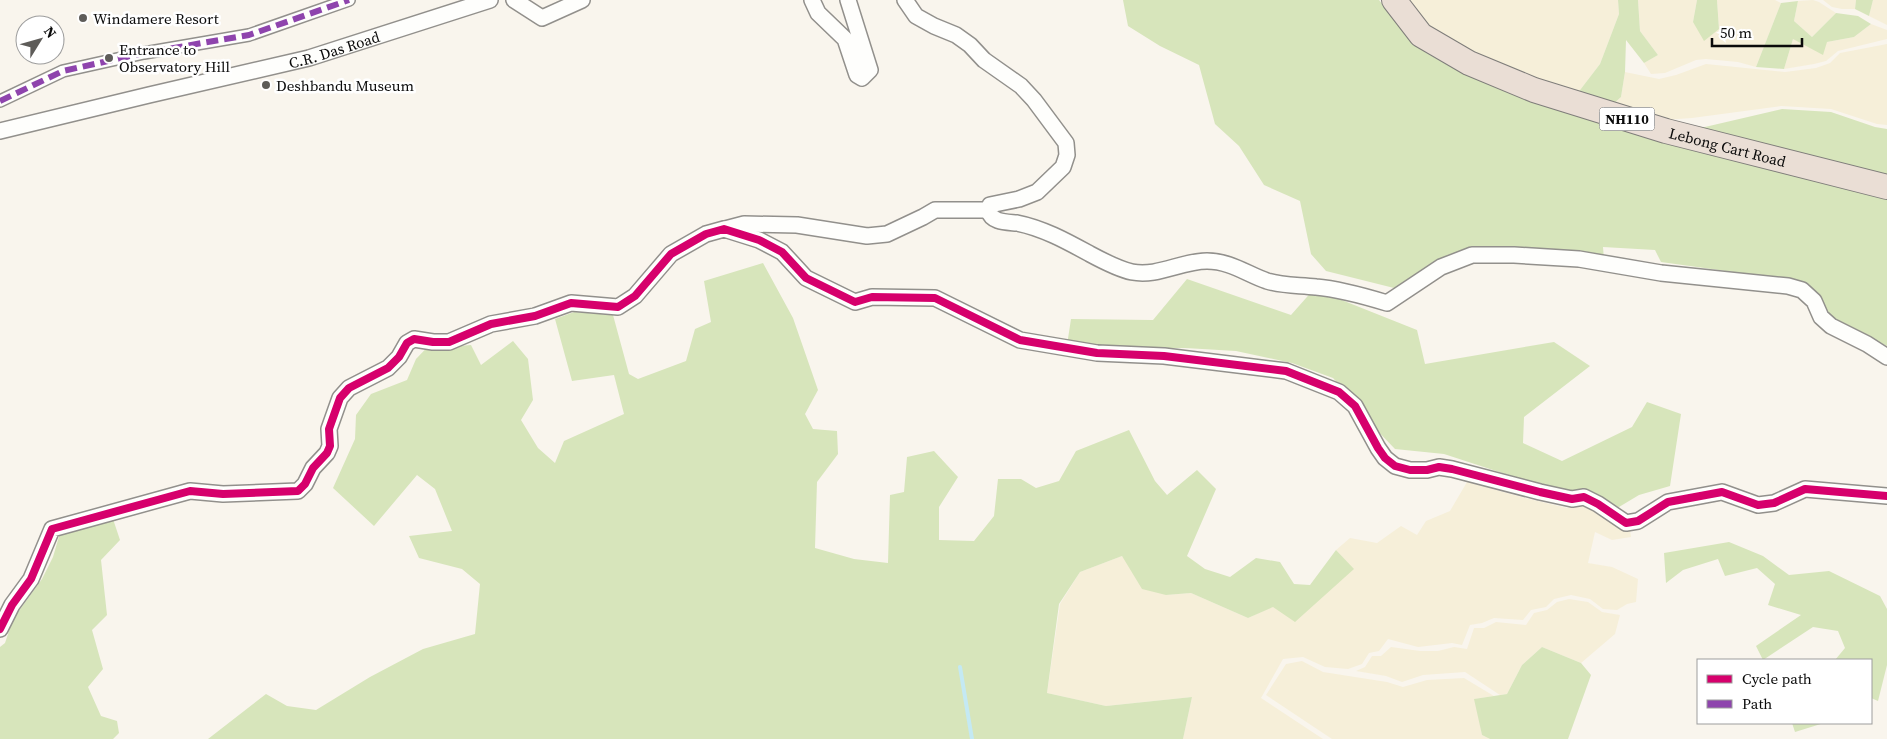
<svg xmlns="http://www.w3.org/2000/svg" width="1887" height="739" viewBox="0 0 1887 739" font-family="'Source Serif 4',serif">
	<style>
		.farmland { fill: #f6efd9 }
		.forest { fill: #d7e5bb }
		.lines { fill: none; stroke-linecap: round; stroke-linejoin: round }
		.stream { stroke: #c4e9f3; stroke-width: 4 }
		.pedestrian-casing { stroke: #92908c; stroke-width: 14 }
		.minor-casing { stroke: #92908c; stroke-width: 18 }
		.trunk-casing { stroke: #7f7d7a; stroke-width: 26 }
		.pedestrian { stroke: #fefefc; stroke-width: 11 }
		.minor { stroke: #fefefc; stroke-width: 15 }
		.trunk { stroke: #eaded5; stroke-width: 24 }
		.quiet { stroke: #8e44ad; stroke-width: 6; stroke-dasharray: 12 6; stroke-linecap: butt }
		.cycleway-casing { stroke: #fff; stroke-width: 11 }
		.cycleway { stroke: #d6006c; stroke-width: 8 }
		.poi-dot { fill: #5e5c59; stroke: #fff; stroke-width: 2 }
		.labels { text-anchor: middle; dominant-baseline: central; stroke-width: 5; stroke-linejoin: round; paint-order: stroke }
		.shield { fill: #fff; stroke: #545454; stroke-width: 1 }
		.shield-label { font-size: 14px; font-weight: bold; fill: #0a0a0a }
		.poi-label { font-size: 15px; fill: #0a0a0a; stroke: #fff; text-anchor: start }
		.street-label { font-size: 15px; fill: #0a0a0a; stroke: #fff }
	</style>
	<rect width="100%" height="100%" fill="#f9f5ed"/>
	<path class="farmland" d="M 1402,0 L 1618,0 L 1619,14 L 1600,64 L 1577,94 L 1537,83 L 1440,38 Z
		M 1638,0 L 1697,0 L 1693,22 L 1719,29 L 1717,0 L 1775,0 L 1781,3 L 1756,67 L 1738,62 L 1706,59 L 1696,60 L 1665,73 L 1651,74 L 1644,63 L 1658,55 L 1640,31 Z
		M 1813,0 L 1819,2 L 1836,13 L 1812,37 L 1794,21 L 1798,1 Z
		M 1823,0 L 1856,0 L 1855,9 L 1842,9 L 1832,7 Z
		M 1873,0 L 1887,0 L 1887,25 L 1869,16 Z
		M 1871,24 L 1887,30 L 1887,39 L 1838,51 L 1826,61 L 1814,64 L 1784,69 L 1793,39 L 1827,42 L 1854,37 Z
		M 1887,44 L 1887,125 L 1877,124 L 1831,109 L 1781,106 L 1692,118 L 1663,120 L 1610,107 L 1621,97 L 1625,72 L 1659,79 L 1676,75 L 1706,64 L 1785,72 L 1816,68 L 1830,63 L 1840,53 Z
		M 1467,482 L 1525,498 L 1567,508 L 1587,504 L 1623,529 L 1630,530 L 1631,537 L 1612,540 L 1595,532 L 1588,563 L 1612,567 L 1638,579 L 1636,602 L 1627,604 L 1617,610 L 1603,609 L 1590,599 L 1571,595 L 1554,599 L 1546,607 L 1531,610 L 1523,620 L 1494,618 L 1482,623 L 1470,625 L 1462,645 L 1452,643 L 1418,647 L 1388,639 L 1379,651 L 1369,653 L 1362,664 L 1348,669 L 1325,667 L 1303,657 L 1283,659 L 1261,698 L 1323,739 L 1183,739 L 1192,697 L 1106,706 L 1047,693 L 1060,604 L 1080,572 L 1122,556 L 1166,595 L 1191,593 L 1248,618 L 1353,569 L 1336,550 L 1350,538 L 1377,543 L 1401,526 L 1417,535 L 1426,521 L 1450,511 Z
		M 1569,599 L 1588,602 L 1602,612 L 1620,615 L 1615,634 L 1581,663 L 1542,647 L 1522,665 L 1507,694 L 1500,695 L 1465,672 L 1423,675 L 1402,682 L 1386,676 L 1356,671 L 1365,667 L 1372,656 L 1381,656 L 1391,647 L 1420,651 L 1438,651 L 1454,647 L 1467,649 L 1474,628 L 1484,628 L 1496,622 L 1526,625 L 1534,613 L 1547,610 L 1557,602 Z
		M 1302,661 L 1323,672 L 1387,682 L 1403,687 L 1427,680 L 1464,678 L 1494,696 L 1475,699 L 1482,735 L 1490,739 L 1332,739 L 1266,695 L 1286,664 Z"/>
	<path class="forest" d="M 1123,0 L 1379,0 L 1406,34 L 1425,52 L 1451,67 L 1663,139 L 1887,194 L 1887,346 L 1835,320 L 1821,304 L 1790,280 L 1661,262 L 1655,250 L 1603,247 L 1604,259 L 1576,252 L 1513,247 L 1471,249 L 1439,259 L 1398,289 L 1326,271 L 1311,254 L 1300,201 L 1264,185 L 1239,146 L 1215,124 L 1199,65 L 1160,46 L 1128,26 Z
		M 1618,0 L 1638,0 L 1640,31 L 1658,55 L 1644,63 L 1626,40 L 1625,72 L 1621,97 L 1610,107 L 1577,94 L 1600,64 L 1619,14 Z
		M 1697,0 L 1717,0 L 1719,29 L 1704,41 L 1693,22 Z
		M 1856,0 L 1873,0 L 1869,16 L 1855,9 Z
		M 1798,1 L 1794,21 L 1812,37 L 1836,13 L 1858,16 L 1871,24 L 1854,37 L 1827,42 L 1823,55 L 1793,39 L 1784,69 L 1756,67 L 1781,3 Z
		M 1782,109 L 1831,112 L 1875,127 L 1887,129 L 1887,181 L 1692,130 Z
		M 763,263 L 793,318 L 818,390 L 805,414 L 813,429 L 837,431 L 838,454 L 817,482 L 815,548 L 854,559 L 888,563 L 890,495 L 904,492 L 907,457 L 934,451 L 958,477 L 939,507 L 939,540 L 974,541 L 994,516 L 998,479 L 1021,479 L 1036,488 L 1059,481 L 1076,451 L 1129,430 L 1155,481 L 1167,495 L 1197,470 L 1216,489 L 1187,556 L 1205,569 L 1230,577 L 1256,558 L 1280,562 L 1294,584 L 1310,585 L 1336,550 L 1354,569 L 1295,622 L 1273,607 L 1248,618 L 1191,593 L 1166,595 L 1142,589 L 1122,556 L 1080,572 L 1059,604 L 1047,693 L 1106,706 L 1192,697 L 1183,739 L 208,739 L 266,694 L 287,706 L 316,710 L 370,677 L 423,649 L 475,634 L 480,584 L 462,569 L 419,558 L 409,536 L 452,531 L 435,489 L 417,475 L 374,526 L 333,488 L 355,439 L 356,415 L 371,394 L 407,380 L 416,359 L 440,334 L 458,346 L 471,345 L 481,365 L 513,341 L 528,359 L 533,400 L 521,420 L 538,448 L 555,463 L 564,441 L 624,414 L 614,375 L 572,381 L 555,319 L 574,312 L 613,315 L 629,374 L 638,379 L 686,361 L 695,329 L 711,322 L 704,281 Z
		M 1187,279 L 1291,315 L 1314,289 L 1417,330 L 1425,364 L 1554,342 L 1590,366 L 1524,417 L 1523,443 L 1562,461 L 1632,427 L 1647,402 L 1681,414 L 1670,486 L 1639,495 L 1619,507 L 1527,481 L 1444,454 L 1395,449 L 1369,422 L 1351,398 L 1333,378 L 1292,363 L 1236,351 L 1185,348 L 1097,349 L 1067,345 L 1071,319 L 1153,320 Z
		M 113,519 L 120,540 L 101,560 L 107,615 L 92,630 L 103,669 L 88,687 L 101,716 L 117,721 L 119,733 L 113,739 L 0,739 L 0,647 L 5,643 L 13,619 L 42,579 L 53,557 L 60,533 Z
		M 1729,542 L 1763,556 L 1789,575 L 1829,571 L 1880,596 L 1887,609 L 1887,665 L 1878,701 L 1871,698 L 1871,660 L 1835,660 L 1845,648 L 1838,631 L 1813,627 L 1763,660 L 1756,646 L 1801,615 L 1768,605 L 1775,584 L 1757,568 L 1725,576 L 1718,559 L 1683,570 L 1666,583 L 1664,553 Z
		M 1542,647 L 1581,663 L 1591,675 L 1568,739 L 1490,739 L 1482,735 L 1474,699 L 1507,694 L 1522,665 Z
		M 1792,723 L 1824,723 L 1795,732 Z"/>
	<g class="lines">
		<path class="stream" d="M 960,667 L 972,739"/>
		<defs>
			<path id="pedestrian" d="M 0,101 L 63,71 L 144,53 L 249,35 L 349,0"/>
			<g id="minor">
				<path d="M 514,0 L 542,18 L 582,0"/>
				<path d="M 812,0 L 818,13 L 845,39 L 857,75 L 862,78 L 870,70 L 848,0"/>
				<path d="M 905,0 L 916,16 L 934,26 L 956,35 L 970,45 L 984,60 L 1021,86 L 1034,100 L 1066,143 L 1067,155 L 1063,167 L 1037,192 L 1019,199 L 990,205 L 988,210 C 992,223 1006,222 1017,223 C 1043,228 1068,242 1090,254 C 1103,261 1118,269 1132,272 C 1158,277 1181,261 1207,261 C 1230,261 1247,274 1267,281 C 1283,286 1300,285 1316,287 C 1340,289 1364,296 1387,303 L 1441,267 L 1472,255 L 1514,255 L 1579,259 L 1661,273 L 1788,286 L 1802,290 L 1814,301 L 1821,317 L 1831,326 L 1867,344 L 1887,357"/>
				<path id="s1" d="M 0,131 L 149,95 L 309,58 L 490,0"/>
				<path d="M 725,229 L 744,224 L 797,225 L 867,236 L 887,234 L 923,217 L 935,210 L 988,210"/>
				<path d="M 0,629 L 12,605 L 31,579 L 52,529 L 190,491 L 223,494 L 298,491 L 305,484 L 313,468 L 327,453 L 330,446 L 329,429 L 340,398 L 349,388 L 388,368 L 399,357 L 407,343 L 414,339 L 433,342 L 449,342 L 491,324 L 535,316 L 571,303 L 618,307 L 635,296 L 671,254 L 706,234 L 724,229 L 759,240 L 782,252 L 806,278 L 855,302 L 872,297 L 935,298 L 1020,340 L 1097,353 L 1164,356 L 1286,371 L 1339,392 L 1355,406 L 1378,448 L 1385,458 L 1395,466 L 1410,470 L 1427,470 L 1439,467 L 1452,469 L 1540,492 L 1572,499 L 1584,497 L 1598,504 L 1626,523 L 1638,521 L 1668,502 L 1722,492 L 1758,505 L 1774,503 L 1805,489 L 1887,496"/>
			</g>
			<g id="trunk">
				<path id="s2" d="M 1394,0 L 1421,35 L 1469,63 L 1534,90 L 1666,131 L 1887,187"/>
			</g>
		</defs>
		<use href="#pedestrian" class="pedestrian-casing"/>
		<use href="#minor" class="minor-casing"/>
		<use href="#trunk" class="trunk-casing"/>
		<use href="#pedestrian" class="pedestrian"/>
		<use href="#minor" class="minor"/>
		<use href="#trunk" class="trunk"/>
		<path class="quiet" d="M 0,101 L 63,71 L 144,53 L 249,35 L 349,0"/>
		<defs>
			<path id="cycleway" d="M 0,629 L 12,605 L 31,579 L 52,529 L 190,491 L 223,494 L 298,491 L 305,484 L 313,468 L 327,453 L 330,446 L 329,429 L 340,398 L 349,388 L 388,368 L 399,357 L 407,343 L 414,339 L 433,342 L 449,342 L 491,324 L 535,316 L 571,303 L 618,307 L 635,296 L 671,254 L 706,234 L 724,229 L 759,240 L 782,252 L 806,278 L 855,302 L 872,297 L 935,298 L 1020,340 L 1097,353 L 1164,356 L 1286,371 L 1339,392 L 1355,406 L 1378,448 L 1385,458 L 1395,466 L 1410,470 L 1427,470 L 1439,467 L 1452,469 L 1540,492 L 1572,499 L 1584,497 L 1598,504 L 1626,523 L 1638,521 L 1668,502 L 1722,492 L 1758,505 L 1774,503 L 1805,489 L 1887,496"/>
		</defs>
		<use href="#cycleway" class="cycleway-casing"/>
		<use href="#cycleway" class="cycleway"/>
	</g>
	<g class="poi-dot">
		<circle cx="83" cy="18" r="5"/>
		<circle cx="109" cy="58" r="5"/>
		<circle cx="266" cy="85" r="5"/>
	</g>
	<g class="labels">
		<rect class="shield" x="1599.5" y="107.5" width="55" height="23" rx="4"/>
		<g class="shield-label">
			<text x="1627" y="119">NH110</text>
		</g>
		<g class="poi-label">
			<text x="93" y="18">Windamere Resort</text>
			<text x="119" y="49">Entrance to<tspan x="119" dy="17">Observatory Hill</tspan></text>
			<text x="276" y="85">Deshbandu Museum</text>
		</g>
		<g class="street-label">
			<text stroke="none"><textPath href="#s1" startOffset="344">C.R. Das Road</textPath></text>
			<text stroke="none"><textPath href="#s2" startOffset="372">Lebong Cart Road</textPath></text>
		</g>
	</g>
	<rect x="1697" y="659" width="175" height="65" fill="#ffffff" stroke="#9d9d9d"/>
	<rect x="1707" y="675" width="25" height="8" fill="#d6006c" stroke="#9d9d9d"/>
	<text x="1742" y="684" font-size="15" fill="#0a0a0a">Cycle path</text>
	<rect x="1707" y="700" width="25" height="8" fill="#8e44ad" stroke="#9d9d9d"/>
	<text x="1742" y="709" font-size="15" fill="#0a0a0a">Path</text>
	<g transform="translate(40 40) rotate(53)"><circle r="24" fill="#ffffff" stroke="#9d9d9d"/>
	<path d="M0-4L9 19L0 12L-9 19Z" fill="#5e5c59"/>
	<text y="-8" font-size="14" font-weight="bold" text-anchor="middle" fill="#0a0a0a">N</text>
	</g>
	<path d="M1712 38v8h90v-8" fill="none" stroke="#0a0a0a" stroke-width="2.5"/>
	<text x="1720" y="38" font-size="15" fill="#0a0a0a" stroke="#ffffff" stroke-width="4" paint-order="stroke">50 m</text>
</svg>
